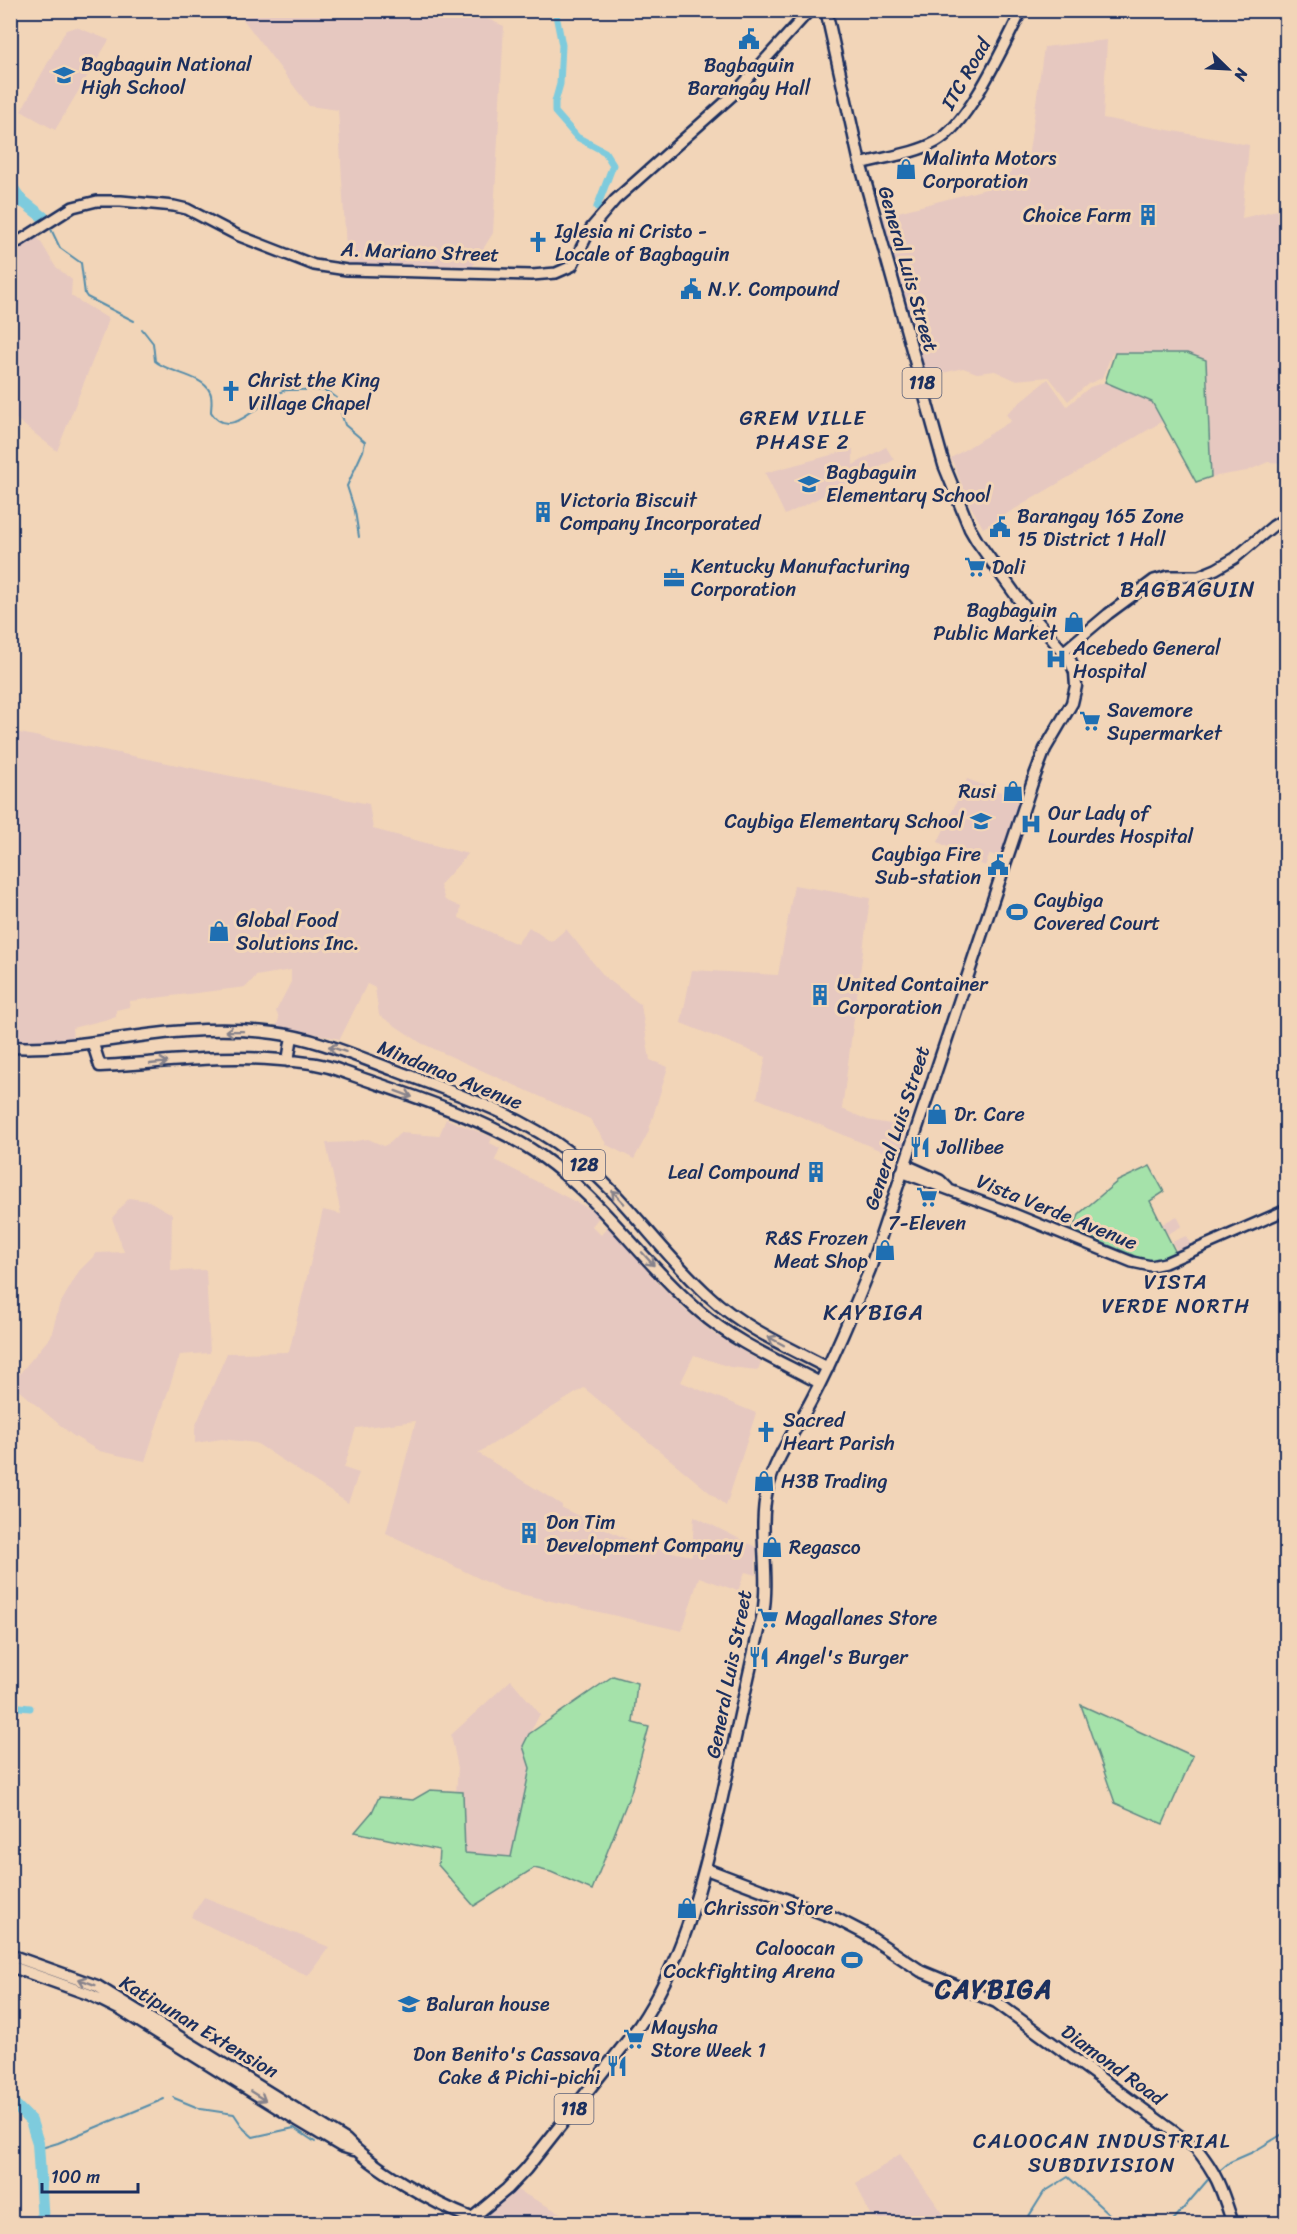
<svg xmlns="http://www.w3.org/2000/svg" width="1297" height="2234" viewBox="0 0 1297 2234" font-family="Sriracha,sans-serif">
	<style>
		.built { fill: #e6c8c0 }
		.green { fill: #a5e2aa; stroke: #608884; stroke-width: 1.5 }
		.lines { fill: none; stroke-linecap: round; stroke-linejoin: round }
		.stream { stroke: #568daa; stroke-width: 2 }
		.canal { stroke: #7ecbdd; stroke-width: 7 }
		.river { stroke: #7ecbdd; stroke-width: 12 }
		.tertiary-casing { stroke: #1b2f5e; stroke-width: 14 }
		.secondary-casing { stroke: #1b2f5e; stroke-width: 15 }
		.primary-casing { stroke: #1b2f5e; stroke-width: 15 }
		.tertiary { stroke: #f2d5b8; stroke-width: 9 }
		.secondary { stroke: #f2d5b8; stroke-width: 10 }
		.primary { stroke: #f2d5b8; stroke-width: 10 }
		.oneway { stroke: #86828b }
		.labels { text-anchor: middle; dominant-baseline: central; stroke-width: 6; stroke-linejoin: round; paint-order: stroke }
		.shield { fill: #f2d5b8; stroke: #5c6179; stroke-width: 1.5 }
		.shield-label { font-size: 18px; font-weight: bold; fill: #1b2f5e }
		.poi-label { font-size: 20px; fill: #1b2f5e; stroke: #f2d5b8; text-anchor: start }
		.street-label { font-size: 20px; fill: #1b2f5e; stroke: #f2d5b8 }
		.neighbourhood-label { font-size: 21px; letter-spacing: 1.5px; fill: #1b2f5e; stroke: #f2d5b8 }
		.quarter-label { font-size: 22px; letter-spacing: 1.5px; fill: #1b2f5e; stroke: #f2d5b8 }
		.district-label { font-size: 26px; font-weight: bold; letter-spacing: 1.5px; fill: #1b2f5e; stroke: #f2d5b8 }
	</style>
	<rect width="100%" height="100%" fill="#f2d5b8"/>
	<filter id="ink" filterUnits="userSpaceOnUse"><feTurbulence type="fractalNoise" baseFrequency=".0167" numOctaves="2"/><feDisplacementMap in="SourceGraphic" scale="12" xChannelSelector="R" yChannelSelector="G"/><feConvolveMatrix kernelMatrix="1 2 1 2 8 2 1 2 1" color-interpolation-filters="sRGB"/></filter>
	<g filter="url(#ink)">
		<path class="built" d="M 236,10 L 469,11 L 504,26 L 493,233 L 472,267 L 347,267 L 338,110 L 309,106 Z
			M 76,27 L 109,40 L 55,130 L 21,111 L 66,30 Z
			M 1107,40 L 1103,118 L 1249,145 L 1242,218 L 1286,208 L 1286,463 L 1268,462 L 1247,471 L 1211,477 L 1206,360 L 1115,353 L 1112,354 L 1102,378 L 1088,384 L 1068,401 L 1049,377 L 1015,380 L 995,371 L 977,373 L 963,368 L 927,377 L 879,217 L 997,186 L 999,176 L 1011,173 L 1011,161 L 1028,158 L 1044,47 Z
			M 35,232 L 55,266 L 72,280 L 71,296 L 109,319 L 57,451 L 11,415 L 10,247 Z
			M 1048,379 L 1067,406 L 1090,387 L 1105,382 L 1152,402 L 1163,421 L 983,528 L 970,505 L 951,458 L 1011,421 L 1006,414 Z
			M 886,447 L 894,460 L 785,515 L 765,473 L 853,449 L 853,465 Z
			M 10,731 L 369,804 L 373,829 L 468,854 L 440,885 L 445,900 L 461,907 L 459,918 L 517,944 L 529,927 L 551,942 L 566,929 L 604,976 L 641,1005 L 650,1060 L 668,1067 L 648,1133 L 634,1159 L 607,1145 L 590,1119 L 421,1043 L 379,1015 L 375,988 L 367,984 L 340,1039 L 297,1030 L 276,1029 L 279,1018 L 276,1011 L 291,982 L 291,970 L 256,976 L 246,987 L 130,1001 L 129,1007 L 116,1010 L 116,1017 L 72,1028 L 73,1039 L 41,1043 L 11,1040 Z
			M 967,779 L 1022,800 L 1001,858 L 990,854 L 985,866 L 938,842 Z
			M 794,885 L 870,898 L 842,1109 L 868,1120 L 912,1128 L 902,1153 L 886,1153 L 757,1098 L 766,1057 L 681,1023 L 692,970 L 778,975 Z
			M 446,1119 L 492,1137 L 490,1143 L 500,1148 L 495,1160 L 597,1213 L 600,1216 L 592,1226 L 601,1235 L 608,1226 L 657,1282 L 684,1309 L 714,1334 L 761,1362 L 758,1370 L 730,1367 L 694,1355 L 681,1382 L 756,1413 L 726,1506 L 584,1388 L 478,1453 L 562,1505 L 562,1508 L 639,1545 L 692,1556 L 694,1516 L 756,1547 L 756,1575 L 745,1572 L 738,1591 L 699,1577 L 682,1631 L 503,1590 L 386,1533 L 416,1421 L 356,1428 L 344,1468 L 359,1473 L 348,1503 L 256,1443 L 222,1439 L 195,1443 L 195,1427 L 227,1353 L 289,1352 L 323,1210 L 341,1214 L 326,1143 L 350,1142 L 368,1139 L 384,1146 L 391,1142 L 400,1133 L 439,1136 Z
			M 129,1198 L 149,1201 L 172,1214 L 171,1271 L 206,1270 L 210,1353 L 180,1355 L 145,1461 L 99,1451 L 72,1435 L 11,1384 L 51,1336 L 59,1306 L 79,1271 L 97,1253 L 124,1252 L 112,1218 Z
			M 1177,1216 L 1182,1226 L 1168,1234 L 1162,1224 Z
			M 1186,1236 L 1191,1245 L 1178,1252 L 1172,1242 Z
			M 511,1680 L 540,1714 L 523,1746 L 531,1768 L 511,1858 L 465,1853 L 463,1792 L 456,1793 L 458,1768 L 451,1735 Z
			M 204,1897 L 329,1947 L 308,1976 L 191,1917 Z
			M 900,2154 L 950,2223 L 887,2223 L 870,2215 L 856,2183 Z
			M 515,2189 L 562,2214 L 556,2223 L 477,2223 Z"/>
		<path class="green" d="M 1115,353 L 1187,353 L 1206,360 L 1211,477 L 1196,482 L 1152,402 L 1105,382 Z
			M 1150,1166 L 1164,1192 L 1150,1201 L 1176,1253 L 1156,1260 L 1142,1259 L 1072,1230 L 1080,1213 L 1118,1181 Z
			M 613,1676 L 637,1683 L 633,1723 L 649,1727 L 631,1792 L 592,1890 L 551,1872 L 534,1868 L 474,1906 L 438,1865 L 439,1850 L 355,1832 L 372,1812 L 379,1797 L 413,1800 L 430,1790 L 463,1792 L 465,1853 L 511,1857 L 530,1768 L 523,1746 L 529,1734 Z
			M 1081,1705 L 1193,1756 L 1163,1824 L 1115,1803 Z"/>
		<g class="lines">
			<path class="stream" d="M 10,221 L 16,208
				M 50,227 L 60,248 L 81,263 L 85,294 L 87,297 L 134,321
				M 142,329 L 153,343 L 155,361 C 168,373 203,375 210,392 C 213,398 211,406 211,412 C 230,444 265,397 283,391 C 288,389 318,390 325,391 C 329,392 333,395 337,398
				M 341,413 L 345,425 L 365,442 L 363,451 L 347,486 L 355,511 L 359,537
				M 174,2098 L 201,2109 L 234,2114 L 244,2129 L 253,2137 L 294,2128 L 315,2142
				M 38,2149 L 58,2143 L 164,2099
				M 1217,2173 L 1230,2162 L 1253,2152 L 1286,2132
				M 1024,2224 L 1044,2192 L 1068,2177 L 1120,2224
				M 1170,2224 L 1212,2175"/>
			<path class="canal" d="M 555,10 L 562,45 L 560,84 L 555,102 L 555,112 L 577,137 L 605,152 L 613,165 L 597,207
				M 10,1706 L 30,1708"/>
			<path class="river" d="M 10,184 L 20,199 L 19,202
				M 20,199 L 43,217
				M 10,2100 L 31,2121 L 38,2143 L 43,2224"/>
			<defs>
				<path id="tertiary" d="M 860,164 C 885,157 914,154 936,142 C 969,124 1004,45 1022,10
					M 10,247 L 73,207 L 97,201 L 121,201 L 174,206 L 187,209 L 237,235 L 314,265 L 347,270 L 532,275 L 556,273 L 572,266 L 591,228 L 615,200 L 733,95 L 810,10
					M 1063,652 L 1108,614 L 1154,580 L 1168,576 L 1199,576 L 1216,569 L 1235,558 L 1273,526 L 1286,518
					M 904,1164 L 940,1180 L 948,1188
					M 901,1172 L 1009,1212 L 1132,1262 L 1151,1266 L 1165,1263 L 1286,1210"/>
				<path id="secondary" d="M 706,1869 L 835,1918 L 864,1933 L 921,1971 L 996,2002 L 1196,2148 C 1218,2175 1222,2191 1233,2224
					M 10,1955 L 97,1986 L 346,2140 C 374,2169 433,2203 471,2218
					M 10,1966 L 91,1995 L 121,2010 L 299,2121 L 341,2146 L 354,2150"/>
				<path id="primary" d="M 93,1044 L 100,1066 C 161,1063 221,1054 281,1060 C 302,1062 321,1063 341,1071 C 405,1094 485,1117 541,1156 C 602,1199 643,1263 699,1311 C 734,1342 779,1361 820,1383
					M 10,1047 C 70,1050 127,1035 186,1031 C 215,1029 245,1029 274,1033 C 315,1038 356,1056 394,1070 C 454,1093 518,1113 570,1153 C 623,1193 659,1251 709,1296 C 742,1327 788,1347 828,1368
					M 288,1061 L 292,1036
					M 465,2224 L 507,2189 L 526,2169 L 639,2026 C 681,1964 700,1891 717,1819 C 733,1751 746,1682 763,1614 C 770,1573 758,1531 767,1490 C 775,1458 797,1428 812,1399 C 834,1357 852,1313 870,1269 L 1032,783 L 1045,749 L 1072,703 L 1076,686 L 1075,672 L 1070,660 L 1020,601 L 977,541 L 970,529 L 944,465 L 859,159 L 826,10"/>
			</defs>
			<use href="#tertiary" class="tertiary-casing"/>
			<use href="#secondary" class="secondary-casing"/>
			<use href="#primary" class="primary-casing"/>
			<use href="#tertiary" class="tertiary"/>
			<use href="#secondary" class="secondary"/>
			<use href="#primary" class="primary"/>
		</g>
		<defs><path id="oneway-shaft" d="M-6 0H5M1.5-3L5.5 0L1.5 3" fill="none" stroke-width="1.6" stroke-linecap="round" stroke-linejoin="round" transform="scale(1.5)"/></defs>
		<g class="oneway">
			<use href="#oneway-shaft" transform="translate(234 1031) rotate(-179)"/>
			<use href="#oneway-shaft" transform="translate(337 1049) rotate(-162)"/>
			<use href="#oneway-shaft" transform="translate(159 1063) rotate(-6)"/>
			<use href="#oneway-shaft" transform="translate(404 1094) rotate(20)"/>
			<use href="#oneway-shaft" transform="translate(618 1197) rotate(-133)"/>
			<use href="#oneway-shaft" transform="translate(648 1259) rotate(48)"/>
			<use href="#oneway-shaft" transform="translate(776 1341) rotate(-152)"/>
			<use href="#oneway-shaft" transform="translate(87 1982) rotate(-160)"/>
			<use href="#oneway-shaft" transform="translate(258 2096) rotate(32)"/>
		</g>
	</g>
	<defs>
		<symbol id="civic-bare" viewBox="-9 -9 18 18"><path d="M-.6-6.5H3V-4.5H.6V-3L4-1V1h2V6H-6V1h2V-1L-.6-3ZM-1.2 2.5V6h2.4V2.5Z" fill="#1f6fb2" stroke="#f2d5b8" stroke-width="2.5" paint-order="stroke"/></symbol>
		<symbol id="school-bare" viewBox="-9 -9 18 18"><path d="M0-5L7-2L0 1L-7-2ZM-4 1L0 2.5L4 1V4Q0 6-4 4Z" fill="#1f6fb2" stroke="#f2d5b8" stroke-width="2.5" paint-order="stroke"/></symbol>
		<symbol id="shop-bare" viewBox="-9 -9 18 18"><path d="M-5-2.5h2.3a2.7 3.5 0 0 1 5.4 0H5L5.5 6h-11ZM-1.5-2.5h3a1.5 2.3 0 0 0-3 0Z" fill="#1f6fb2" stroke="#f2d5b8" stroke-width="2.5" paint-order="stroke"/></symbol>
		<symbol id="building-bare" viewBox="-9 -9 18 18"><path d="M-4-6H4V6H1V3H-1V6H-4ZM-2.5-4.3h1.7v1.8h-1.7ZM.8-4.3h1.7v1.8H.8ZM-2.5-1h1.7V.8h-1.7ZM.8-1h1.7V.8H.8Z" fill="#1f6fb2" stroke="#f2d5b8" stroke-width="2.5" paint-order="stroke"/></symbol>
		<symbol id="church-bare" viewBox="-9 -9 18 18"><path d="M-1.2-6h2.4v3.5h3.3v2.4h-3.3V6h-2.4V-.1h-3.3v-2.4h3.3Z" fill="#1f6fb2" stroke="#f2d5b8" stroke-width="2.5" paint-order="stroke"/></symbol>
		<symbol id="supermarket-bare" viewBox="-9 -9 18 18"><path d="M-6-5.5h2.5l.6 2H6L4.5 2H-2.5L-4.4-4H-6ZM-1.5 3.2a1.3 1.3 0 1 0 .1 0ZM3 3.2a1.3 1.3 0 1 0 .1 0Z" fill="#1f6fb2" stroke="#f2d5b8" stroke-width="2.5" paint-order="stroke"/></symbol>
		<symbol id="office-bare" viewBox="-9 -9 18 18"><path d="M-6-3h4V-5.5h4V-3h4V5H-6ZM-1-4.5V-3h2v-1.5ZM-6 0V1H6V0Z" fill="#1f6fb2" stroke="#f2d5b8" stroke-width="2.5" paint-order="stroke"/></symbol>
		<symbol id="hospital-bare" viewBox="-9 -9 18 18"><path d="M-5-5h3v3.5h4V-5h3V5h-3V1.5h-4V5h-3Z" fill="#1f6fb2" stroke="#f2d5b8" stroke-width="2.5" paint-order="stroke"/></symbol>
		<symbol id="stadium-bare" viewBox="-9 -9 18 18"><path d="M0-5a6.5 5 0 1 0 0 10a6.5 5 0 1 0 0-10ZM-3.5-1.8h7v3.6h-7Z" fill="#1f6fb2" stroke="#f2d5b8" stroke-width="2.5" paint-order="stroke"/></symbol>
		<symbol id="restaurant-bare" viewBox="-9 -9 18 18"><path d="M-5-6h1v4h1v-4h1v4h1v-4h1v5L-1.5 .5V6h-2V.5L-5-1ZM5-6V6H3V1.5H1.5Q1.5-4 5-6Z" fill="#1f6fb2" stroke="#f2d5b8" stroke-width="2.5" paint-order="stroke"/></symbol>
	</defs>
	<g fill-rule="evenodd">
		<use href="#civic-bare" x="734" y="24" width="30" height="30"/>
		<use href="#school-bare" x="49" y="60" width="30" height="30"/>
		<use href="#shop-bare" x="891" y="154" width="30" height="30"/>
		<use href="#building-bare" x="1133" y="200" width="30" height="30"/>
		<use href="#church-bare" x="523" y="227" width="30" height="30"/>
		<use href="#civic-bare" x="676" y="274" width="30" height="30"/>
		<use href="#church-bare" x="216" y="376" width="30" height="30"/>
		<use href="#school-bare" x="794" y="469" width="30" height="30"/>
		<use href="#building-bare" x="528" y="497" width="30" height="30"/>
		<use href="#civic-bare" x="985" y="512" width="30" height="30"/>
		<use href="#supermarket-bare" x="960" y="552" width="30" height="30"/>
		<use href="#office-bare" x="659" y="563" width="30" height="30"/>
		<use href="#shop-bare" x="1059" y="607" width="30" height="30"/>
		<use href="#hospital-bare" x="1041" y="644" width="30" height="30"/>
		<use href="#supermarket-bare" x="1075" y="706" width="30" height="30"/>
		<use href="#shop-bare" x="998" y="776" width="30" height="30"/>
		<use href="#school-bare" x="966" y="806" width="30" height="30"/>
		<use href="#hospital-bare" x="1016" y="809" width="30" height="30"/>
		<use href="#civic-bare" x="983" y="850" width="30" height="30"/>
		<use href="#stadium-bare" x="1002" y="897" width="30" height="30"/>
		<use href="#shop-bare" x="204" y="916" width="30" height="30"/>
		<use href="#building-bare" x="805" y="980" width="30" height="30"/>
		<use href="#shop-bare" x="922" y="1099" width="30" height="30"/>
		<use href="#restaurant-bare" x="905" y="1132" width="30" height="30"/>
		<use href="#building-bare" x="801" y="1157" width="30" height="30"/>
		<use href="#supermarket-bare" x="912" y="1182" width="30" height="30"/>
		<use href="#shop-bare" x="870" y="1235" width="30" height="30"/>
		<use href="#church-bare" x="751" y="1417" width="30" height="30"/>
		<use href="#shop-bare" x="749" y="1466" width="30" height="30"/>
		<use href="#building-bare" x="514" y="1518" width="30" height="30"/>
		<use href="#shop-bare" x="757" y="1532" width="30" height="30"/>
		<use href="#supermarket-bare" x="753" y="1603" width="30" height="30"/>
		<use href="#restaurant-bare" x="744" y="1642" width="30" height="30"/>
		<use href="#shop-bare" x="672" y="1893" width="30" height="30"/>
		<use href="#stadium-bare" x="837" y="1945" width="30" height="30"/>
		<use href="#school-bare" x="394" y="1989" width="30" height="30"/>
		<use href="#supermarket-bare" x="619" y="2024" width="30" height="30"/>
		<use href="#restaurant-bare" x="602" y="2051" width="30" height="30"/>
	</g>
	<g class="labels">
		<g class="shield">
			<rect x="902.5" y="368" width="39" height="30" rx="4.5"/>
			<rect x="563" y="1150" width="42" height="30" rx="4.5"/>
			<rect x="554.5" y="2094" width="39" height="30" rx="4.5"/>
		</g>
		<g class="shield-label">
			<text x="922" y="383">118</text>
			<text x="584" y="1165">128</text>
			<text x="574" y="2109">118</text>
		</g>
		<g class="poi-label">
			<text x="81" y="64">Bagbaguin National<tspan x="81" dy="23">High School</tspan></text>
			<text x="749" y="65" text-anchor="middle">Bagbaguin<tspan x="749" dy="23">Barangay Hall</tspan></text>
			<text x="923" y="158">Malinta Motors<tspan x="923" dy="23">Corporation</tspan></text>
			<text x="1131" y="215" text-anchor="end">Choice Farm</text>
			<text x="555" y="231">Iglesia ni Cristo -<tspan x="555" dy="23">Locale of Bagbaguin</tspan></text>
			<text x="708" y="289">N.Y. Compound</text>
			<text x="248" y="380">Christ the King<tspan x="248" dy="23">Village Chapel</tspan></text>
			<text x="826" y="472">Bagbaguin<tspan x="826" dy="23">Elementary School</tspan></text>
			<text x="560" y="500">Victoria Biscuit<tspan x="560" dy="23">Company Incorporated</tspan></text>
			<text x="1017" y="516">Barangay 165 Zone<tspan x="1017" dy="23">15 District 1 Hall</tspan></text>
			<text x="691" y="566">Kentucky Manufacturing<tspan x="691" dy="23">Corporation</tspan></text>
			<text x="992" y="567">Dali</text>
			<text x="1057" y="610" text-anchor="end">Bagbaguin<tspan x="1057" dy="23">Public Market</tspan></text>
			<text x="1073" y="648">Acebedo General<tspan x="1073" dy="23">Hospital</tspan></text>
			<text x="1107" y="710">Savemore<tspan x="1107" dy="23">Supermarket</tspan></text>
			<text x="996" y="791" text-anchor="end">Rusi</text>
			<text x="1048" y="813">Our Lady of<tspan x="1048" dy="23">Lourdes Hospital</tspan></text>
			<text x="964" y="821" text-anchor="end">Caybiga Elementary School</text>
			<text x="981" y="854" text-anchor="end">Caybiga Fire<tspan x="981" dy="23">Sub-station</tspan></text>
			<text x="1034" y="900">Caybiga<tspan x="1034" dy="23">Covered Court</tspan></text>
			<text x="236" y="920">Global Food<tspan x="236" dy="23">Solutions Inc.</tspan></text>
			<text x="837" y="984">United Container<tspan x="837" dy="23">Corporation</tspan></text>
			<text x="954" y="1114">Dr. Care</text>
			<text x="937" y="1147">Jollibee</text>
			<text x="799" y="1172" text-anchor="end">Leal Compound</text>
			<text x="927" y="1223" text-anchor="middle">7-Eleven</text>
			<text x="868" y="1238" text-anchor="end">R&amp;S Frozen<tspan x="868" dy="23">Meat Shop</tspan></text>
			<text x="783" y="1420">Sacred<tspan x="783" dy="23">Heart Parish</tspan></text>
			<text x="781" y="1481">H3B Trading</text>
			<text x="546" y="1522">Don Tim<tspan x="546" dy="23">Development Company</tspan></text>
			<text x="789" y="1547">Regasco</text>
			<text x="785" y="1618">Magallanes Store</text>
			<text x="776" y="1657">Angel's Burger</text>
			<text x="704" y="1908">Chrisson Store</text>
			<text x="835" y="1948" text-anchor="end">Caloocan<tspan x="835" dy="23">Cockfighting Arena</tspan></text>
			<text x="426" y="2004">Baluran house</text>
			<text x="651" y="2027">Maysha<tspan x="651" dy="23">Store Week 1</tspan></text>
			<text x="600" y="2054" text-anchor="end">Don Benito's Cassava<tspan x="600" dy="23">Cake &amp; Pichi-pichi</tspan></text>
		</g>
		<g class="street-label">
			<text transform="translate(966 74) rotate(-60)">ITC Road</text>
			<text transform="translate(420 252) rotate(2)">A. Mariano Street</text>
			<text transform="translate(908 269) rotate(74)">General Luis Street</text>
			<text transform="translate(450 1075) rotate(22)">Mindanao Avenue</text>
			<text transform="translate(897 1128) rotate(-72)">General Luis Street</text>
			<text transform="translate(1057 1212) rotate(22)">Vista Verde Avenue</text>
			<text transform="translate(729 1674) rotate(-79)">General Luis Street</text>
			<text transform="translate(199 2027) rotate(31)">Katipunan Extension</text>
			<text transform="translate(1113 2065) rotate(36)">Diamond Road</text>
		</g>
		<g class="neighbourhood-label">
			<text x="803" y="418">GREM VILLE<tspan x="803" dy="24">PHASE 2</tspan></text>
			<text x="1176" y="1282">VISTA<tspan x="1176" dy="24">VERDE NORTH</tspan></text>
			<text x="1102" y="2141">CALOOCAN INDUSTRIAL<tspan x="1102" dy="24">SUBDIVISION</tspan></text>
		</g>
		<g class="quarter-label">
			<text x="1188" y="589">BAGBAGUIN</text>
			<text x="874" y="1312">KAYBIGA</text>
		</g>
		<g class="district-label">
			<text x="994" y="1989">CAYBIGA</text>
		</g>
	</g>
	<rect width="1297" height="2234" fill="none" stroke="#f2d5b8" stroke-width="36"/>
	<rect x="18" y="18" width="1261" height="2198" fill="none" stroke="#1b2f5e" stroke-width="2" filter="url(#ink)"/>
	<g transform="translate(1228 69) rotate(114)" stroke="#f2d5b8" stroke-width="4.5" paint-order="stroke">
	<path d="M0-4.5L10 22L0 15L-10 22Z" fill="#1b2f5e"/>
	<text y="-9" font-size="16" font-weight="bold" text-anchor="middle" fill="#1b2f5e">N</text>
	</g>
	<path d="M42 2183v9h96v-9" fill="none" stroke="#1b2f5e" stroke-width="3"/>
	<text x="51" y="2183" font-size="18" fill="#1b2f5e" stroke="#f2d5b8" stroke-width="4.5" paint-order="stroke">100 m</text>
</svg>
